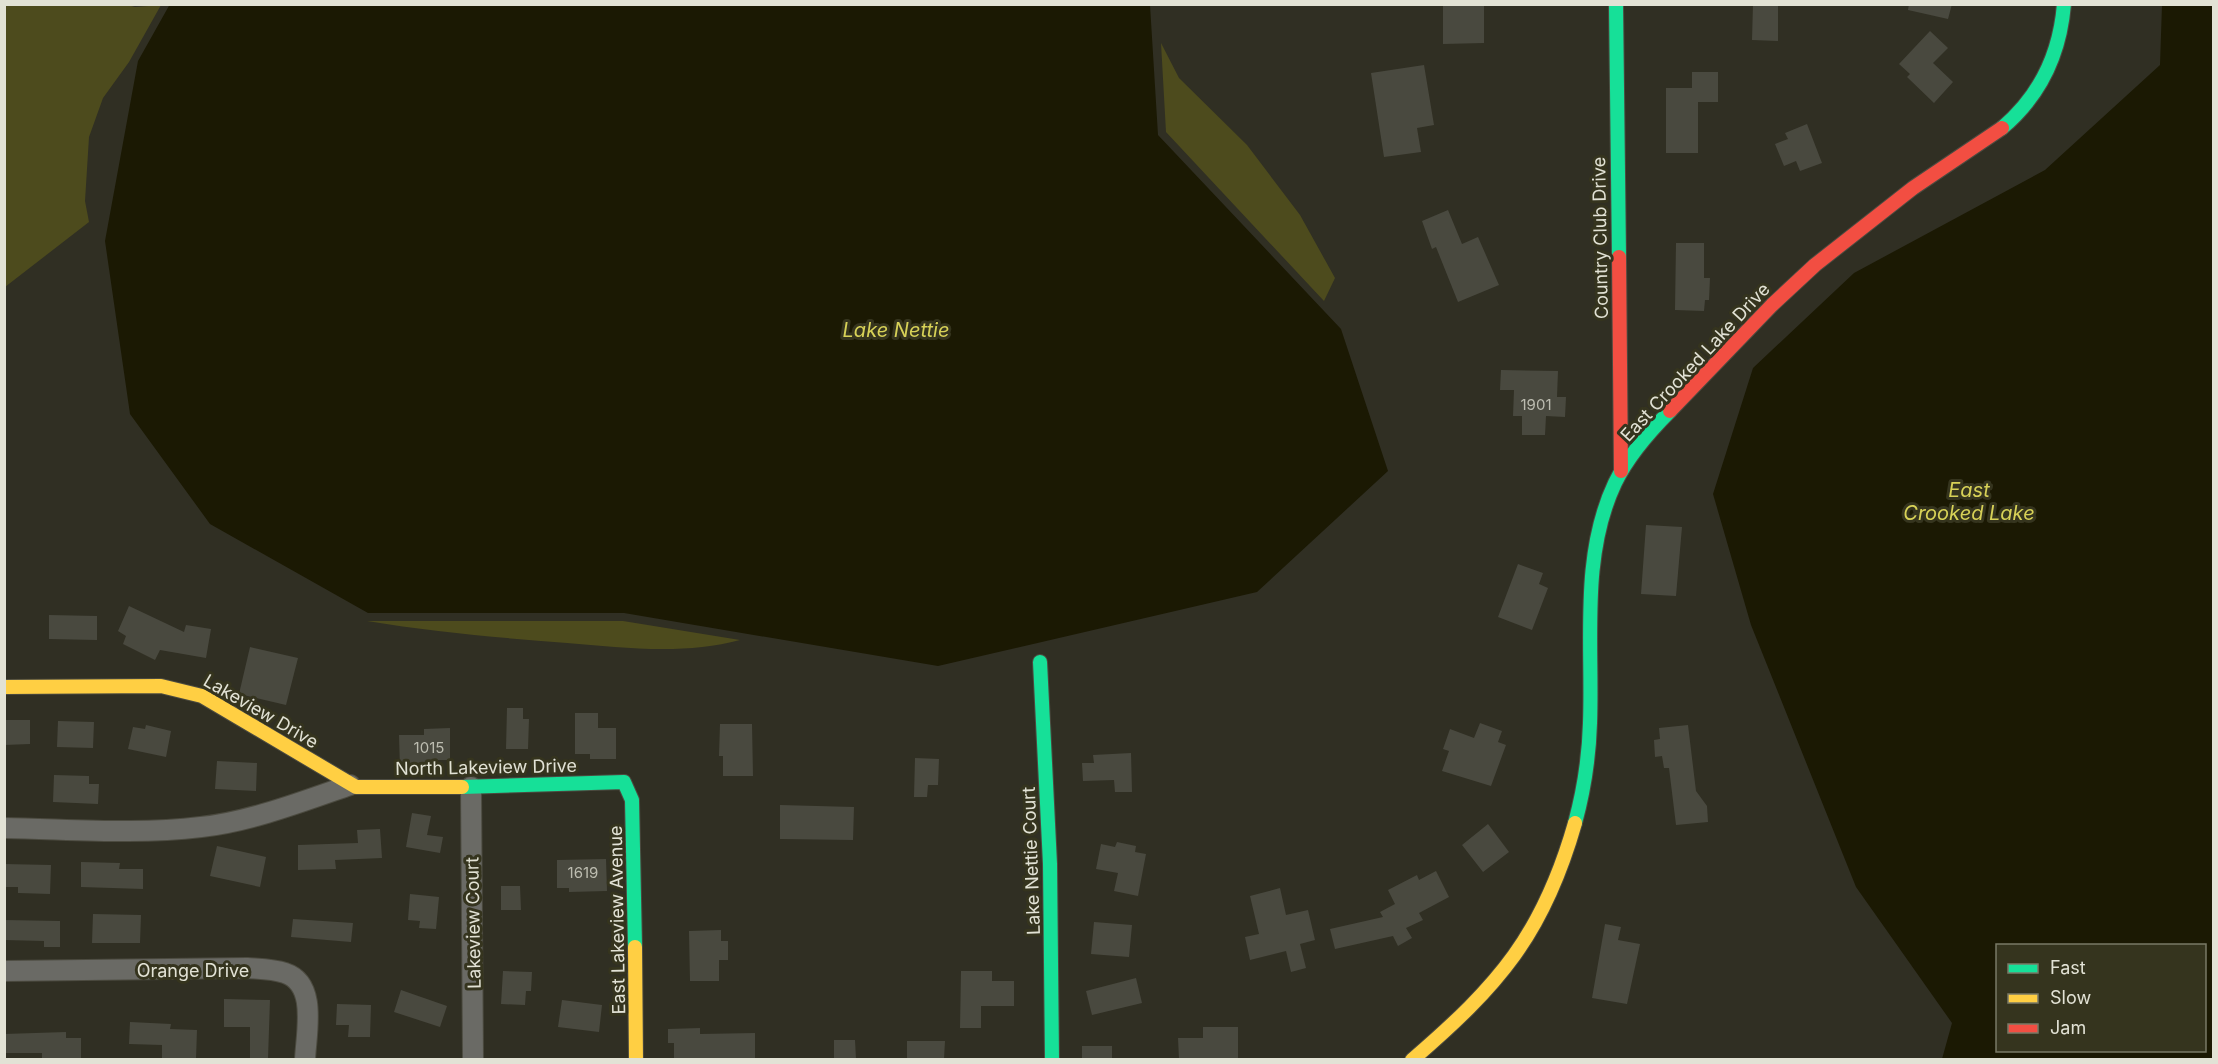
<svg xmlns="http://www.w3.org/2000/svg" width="2218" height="1064" viewBox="0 0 2218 1064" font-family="Inter,sans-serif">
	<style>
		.green { fill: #4d4b1d }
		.water { fill: #1b1903; fill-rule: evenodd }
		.building { fill: #49493f }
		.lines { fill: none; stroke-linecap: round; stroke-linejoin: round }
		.street-casing { stroke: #4c4b40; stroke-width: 22 }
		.fast-casing { stroke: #4c4b40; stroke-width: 16 }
		.slow-casing { stroke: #4c4b40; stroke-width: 16 }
		.jam-casing { stroke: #4c4b40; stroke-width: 16 }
		.street { stroke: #6a6a65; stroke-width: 20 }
		.fast { stroke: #16e098; stroke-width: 14 }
		.slow { stroke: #ffcf43; stroke-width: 14 }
		.jam { stroke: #f24e42; stroke-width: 14 }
		.labels { text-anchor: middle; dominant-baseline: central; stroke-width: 6; stroke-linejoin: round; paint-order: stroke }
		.number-label { font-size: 15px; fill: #bcbcb0 }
		.street-label { font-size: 18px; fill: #e2e2d5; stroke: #35341e }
		.water-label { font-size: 20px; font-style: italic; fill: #d7d157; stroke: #35341e }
	</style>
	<rect width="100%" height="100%" fill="#302f23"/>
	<path class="green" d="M 124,4 L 135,7 L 161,5 L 129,62 L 103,98 L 89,137 L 85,201 L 89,222 L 5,287 L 5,5 Z
		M 1161,43 L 1179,78 L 1247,145 L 1300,215 L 1335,278 L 1324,301 L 1166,132 Z
		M 367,621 L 623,621 L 740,640 C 686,655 624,648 567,643 C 501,638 433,632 367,621 Z"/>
	<path class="water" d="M 170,4 L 1150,5 L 1158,135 L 1341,329 L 1388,471 L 1257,592 L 938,666 L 624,613 L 368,613 L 210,524 L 130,414 L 105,241 L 138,61 Z
		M 2162,5 L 2213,5 L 2213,1059 L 1942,1059 L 1952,1023 L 1856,887 L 1751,625 L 1713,494 L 1753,368 L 1854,273 L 2045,170 L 2160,65 ZM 1998,946 L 2204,946 L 2204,1050 L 1998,1050 Z"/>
	<path class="building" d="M 1443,4 L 1484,4 L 1484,43 L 1443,44 Z
		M 1753,4 L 1778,4 L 1778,41 L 1752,40 Z
		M 1909,4 L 1952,4 L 1948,19 L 1908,10 Z
		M 1930,31 L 1948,48 L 1933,63 L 1953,82 L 1934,103 L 1907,77 L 1910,74 L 1899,64 Z
		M 1424,65 L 1434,125 L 1417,128 L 1421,152 L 1384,157 L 1371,73 Z
		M 1692,72 L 1718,72 L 1718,102 L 1698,102 L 1698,153 L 1666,153 L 1666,88 L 1692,88 Z
		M 1807,124 L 1822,163 L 1800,171 L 1796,161 L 1784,166 L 1775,144 L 1788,139 L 1785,133 Z
		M 1448,210 L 1462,244 L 1478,237 L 1499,285 L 1458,302 L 1436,247 L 1432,249 L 1422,221 Z
		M 1676,243 L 1704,243 L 1704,278 L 1710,278 L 1709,300 L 1705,300 L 1704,311 L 1675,310 Z
		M 1501,370 L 1558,371 L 1557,397 L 1566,397 L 1565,417 L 1546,416 L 1545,435 L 1522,435 L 1522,416 L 1513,416 L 1514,390 L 1500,390 Z
		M 1646,525 L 1682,527 L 1676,596 L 1641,594 Z
		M 1518,564 L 1543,573 L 1539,584 L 1548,588 L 1532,630 L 1498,617 Z
		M 129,606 L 184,632 L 186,625 L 211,629 L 206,658 L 160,650 L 155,660 L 123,644 L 126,636 L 118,631 Z
		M 49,615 L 97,616 L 97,640 L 49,639 Z
		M 250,647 L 298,658 L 286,705 L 239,694 Z
		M 507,708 L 523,708 L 523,719 L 529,719 L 528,749 L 506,749 Z
		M 575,713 L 598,713 L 598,728 L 616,728 L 616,759 L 590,759 L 590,754 L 575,754 Z
		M 4,720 L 30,720 L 30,744 L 4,745 Z
		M 58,721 L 94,722 L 93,748 L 57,747 Z
		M 1480,723 L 1502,731 L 1498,742 L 1506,745 L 1491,786 L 1442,771 L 1449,751 L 1443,749 L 1450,729 L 1474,738 Z
		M 720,724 L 752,724 L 753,776 L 723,776 L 723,756 L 719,756 Z
		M 146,725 L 171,731 L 166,757 L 128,749 L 133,727 L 145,729 Z
		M 1688,725 L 1696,791 L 1707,806 L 1708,822 L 1676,825 L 1669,768 L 1664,768 L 1662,756 L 1655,757 L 1654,740 L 1660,739 L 1659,728 Z
		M 450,728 L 450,760 L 434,760 L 434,768 L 400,769 L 399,735 L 424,735 L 424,729 Z
		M 1131,753 L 1132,792 L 1115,792 L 1114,780 L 1083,781 L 1082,763 L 1094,763 L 1093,755 Z
		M 915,758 L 939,759 L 938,785 L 928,785 L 927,797 L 914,797 Z
		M 217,761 L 257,763 L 256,791 L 215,789 Z
		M 54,775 L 89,776 L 89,784 L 99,784 L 98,804 L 53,802 Z
		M 780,805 L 854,807 L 853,840 L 780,839 Z
		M 412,813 L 431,816 L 427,835 L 443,837 L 440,853 L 406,847 Z
		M 1488,824 L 1509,852 L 1483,872 L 1462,845 Z
		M 380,829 L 382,858 L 335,860 L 336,869 L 298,870 L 298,845 L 358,843 L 357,830 Z
		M 1117,842 L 1136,846 L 1135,852 L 1146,854 L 1138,896 L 1114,891 L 1118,873 L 1096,869 L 1101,844 L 1115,847 Z
		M 217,846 L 266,857 L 260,887 L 210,876 Z
		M 606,859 L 607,891 L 569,892 L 569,888 L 557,888 L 557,860 Z
		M 81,862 L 120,863 L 119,869 L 143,869 L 143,889 L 81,887 Z
		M 4,864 L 51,865 L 50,894 L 18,893 L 18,887 L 4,887 Z
		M 1436,871 L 1449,897 L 1419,913 L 1423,920 L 1406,928 L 1412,938 L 1398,946 L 1393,936 L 1335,949 L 1330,929 L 1383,917 L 1380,912 L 1395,904 L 1388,890 L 1417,875 L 1419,880 Z
		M 501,886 L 520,886 L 521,910 L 501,910 Z
		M 1280,888 L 1286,915 L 1308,910 L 1315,940 L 1300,944 L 1306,968 L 1291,972 L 1286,951 L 1250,960 L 1245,937 L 1259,934 L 1250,896 Z
		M 410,894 L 439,897 L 436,929 L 419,928 L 420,921 L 408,920 Z
		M 93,914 L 141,915 L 140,943 L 92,943 Z
		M 293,919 L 353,923 L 351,942 L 291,937 Z
		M 4,920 L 60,921 L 60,947 L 44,947 L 44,941 L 4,940 Z
		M 1094,922 L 1132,925 L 1129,957 L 1091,954 Z
		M 1605,924 L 1621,927 L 1618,940 L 1640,944 L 1627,1004 L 1592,998 Z
		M 721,930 L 721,941 L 728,941 L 728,960 L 719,960 L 719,981 L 690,981 L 689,931 Z
		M 503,971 L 532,972 L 531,991 L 526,991 L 525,1005 L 501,1004 Z
		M 961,971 L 992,971 L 992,981 L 1014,981 L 1014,1006 L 981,1006 L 981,1028 L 960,1028 Z
		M 1136,978 L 1142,1003 L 1092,1015 L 1086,991 Z
		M 401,990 L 447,1006 L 440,1027 L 394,1012 Z
		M 224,999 L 270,1000 L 268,1059 L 250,1059 L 250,1027 L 224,1027 Z
		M 562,1000 L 602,1005 L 599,1032 L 558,1027 Z
		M 337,1004 L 371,1005 L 370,1037 L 348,1037 L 349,1025 L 336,1025 Z
		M 130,1022 L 171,1024 L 170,1029 L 197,1030 L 196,1059 L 162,1059 L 162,1045 L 129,1044 Z
		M 1203,1027 L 1238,1027 L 1238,1059 L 1179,1059 L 1178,1038 L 1203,1038 Z
		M 700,1028 L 700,1034 L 755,1033 L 755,1059 L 674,1059 L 674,1043 L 668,1043 L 668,1029 Z
		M 66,1032 L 66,1038 L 81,1038 L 81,1059 L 42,1059 L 42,1053 L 4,1053 L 4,1034 Z
		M 834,1040 L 855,1040 L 856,1059 L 834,1059 Z
		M 907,1041 L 945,1041 L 944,1059 L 907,1059 Z
		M 1082,1046 L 1112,1046 L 1112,1059 L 1082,1059 Z"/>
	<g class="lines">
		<defs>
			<path id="street" d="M 471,787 L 473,1060
				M 4,828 C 69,829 136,835 201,827 C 249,822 304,801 350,785
				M 4,971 L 247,968 C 259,969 273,969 285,973 C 318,984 306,1033 305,1060"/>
			<path id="fast" d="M 1616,4 L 1619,257
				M 2002,128 C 2040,96 2060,53 2064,4
				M 1040,662 L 1050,864 L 1052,1060
				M 462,787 L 624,782 L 632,800 L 635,947
				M 1575,823 C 1584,790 1589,757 1590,723 C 1593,644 1580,557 1615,483 C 1628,456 1649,432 1670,411"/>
			<path id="slow" d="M 4,687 L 161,686 L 202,696 L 356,787 L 462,787
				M 635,947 L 636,1060
				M 1412,1060 C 1499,985 1543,935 1575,823"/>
			<path id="jam" d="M 1619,257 L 1621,471
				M 1670,411 L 1772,305 L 1815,265 L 1913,188 L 2002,128"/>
		</defs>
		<use href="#street" class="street-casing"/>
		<use href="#fast" class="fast-casing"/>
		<use href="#slow" class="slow-casing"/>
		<use href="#jam" class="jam-casing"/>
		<use href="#street" class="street"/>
		<use href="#fast" class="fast"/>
		<use href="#slow" class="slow"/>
		<use href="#jam" class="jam"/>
	</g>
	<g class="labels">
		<g class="number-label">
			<text x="1536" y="404">1901</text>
			<text x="429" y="747">1015</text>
			<text x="583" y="872">1619</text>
		</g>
		<g class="street-label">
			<text transform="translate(1600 238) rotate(-91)">Country Club Drive</text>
			<text transform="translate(1695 362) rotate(-47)">East Crooked Lake Drive</text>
			<text transform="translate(261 711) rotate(30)">Lakeview Drive</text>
			<text transform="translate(486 767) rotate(-1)">North Lakeview Drive</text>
			<text transform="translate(1031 861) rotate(-92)">Lake Nettie Court</text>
			<text transform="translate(617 920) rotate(-91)">East Lakeview Avenue</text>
			<text transform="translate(473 923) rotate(-91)">Lakeview Court</text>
			<text x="193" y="970">Orange Drive</text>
		</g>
		<g class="water-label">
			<text x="896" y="330">Lake Nettie</text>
			<text x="1969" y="490">East<tspan x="1969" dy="23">Crooked Lake</tspan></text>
		</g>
	</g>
	<rect width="2218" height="1064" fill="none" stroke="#e2e2d5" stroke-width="12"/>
	<rect x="1996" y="944" width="210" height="108" fill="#35341e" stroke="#7a7a67" stroke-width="1.5"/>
	<rect x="2008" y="964" width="30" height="9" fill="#16e098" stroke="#7a7a67" stroke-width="1.5"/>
	<text x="2050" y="974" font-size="18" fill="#e2e2d5">Fast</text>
	<rect x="2008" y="994" width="30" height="9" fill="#ffcf43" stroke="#7a7a67" stroke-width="1.5"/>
	<text x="2050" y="1004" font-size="18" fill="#e2e2d5">Slow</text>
	<rect x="2008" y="1024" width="30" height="9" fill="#f24e42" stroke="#7a7a67" stroke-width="1.5"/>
	<text x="2050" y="1034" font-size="18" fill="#e2e2d5">Jam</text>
</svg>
